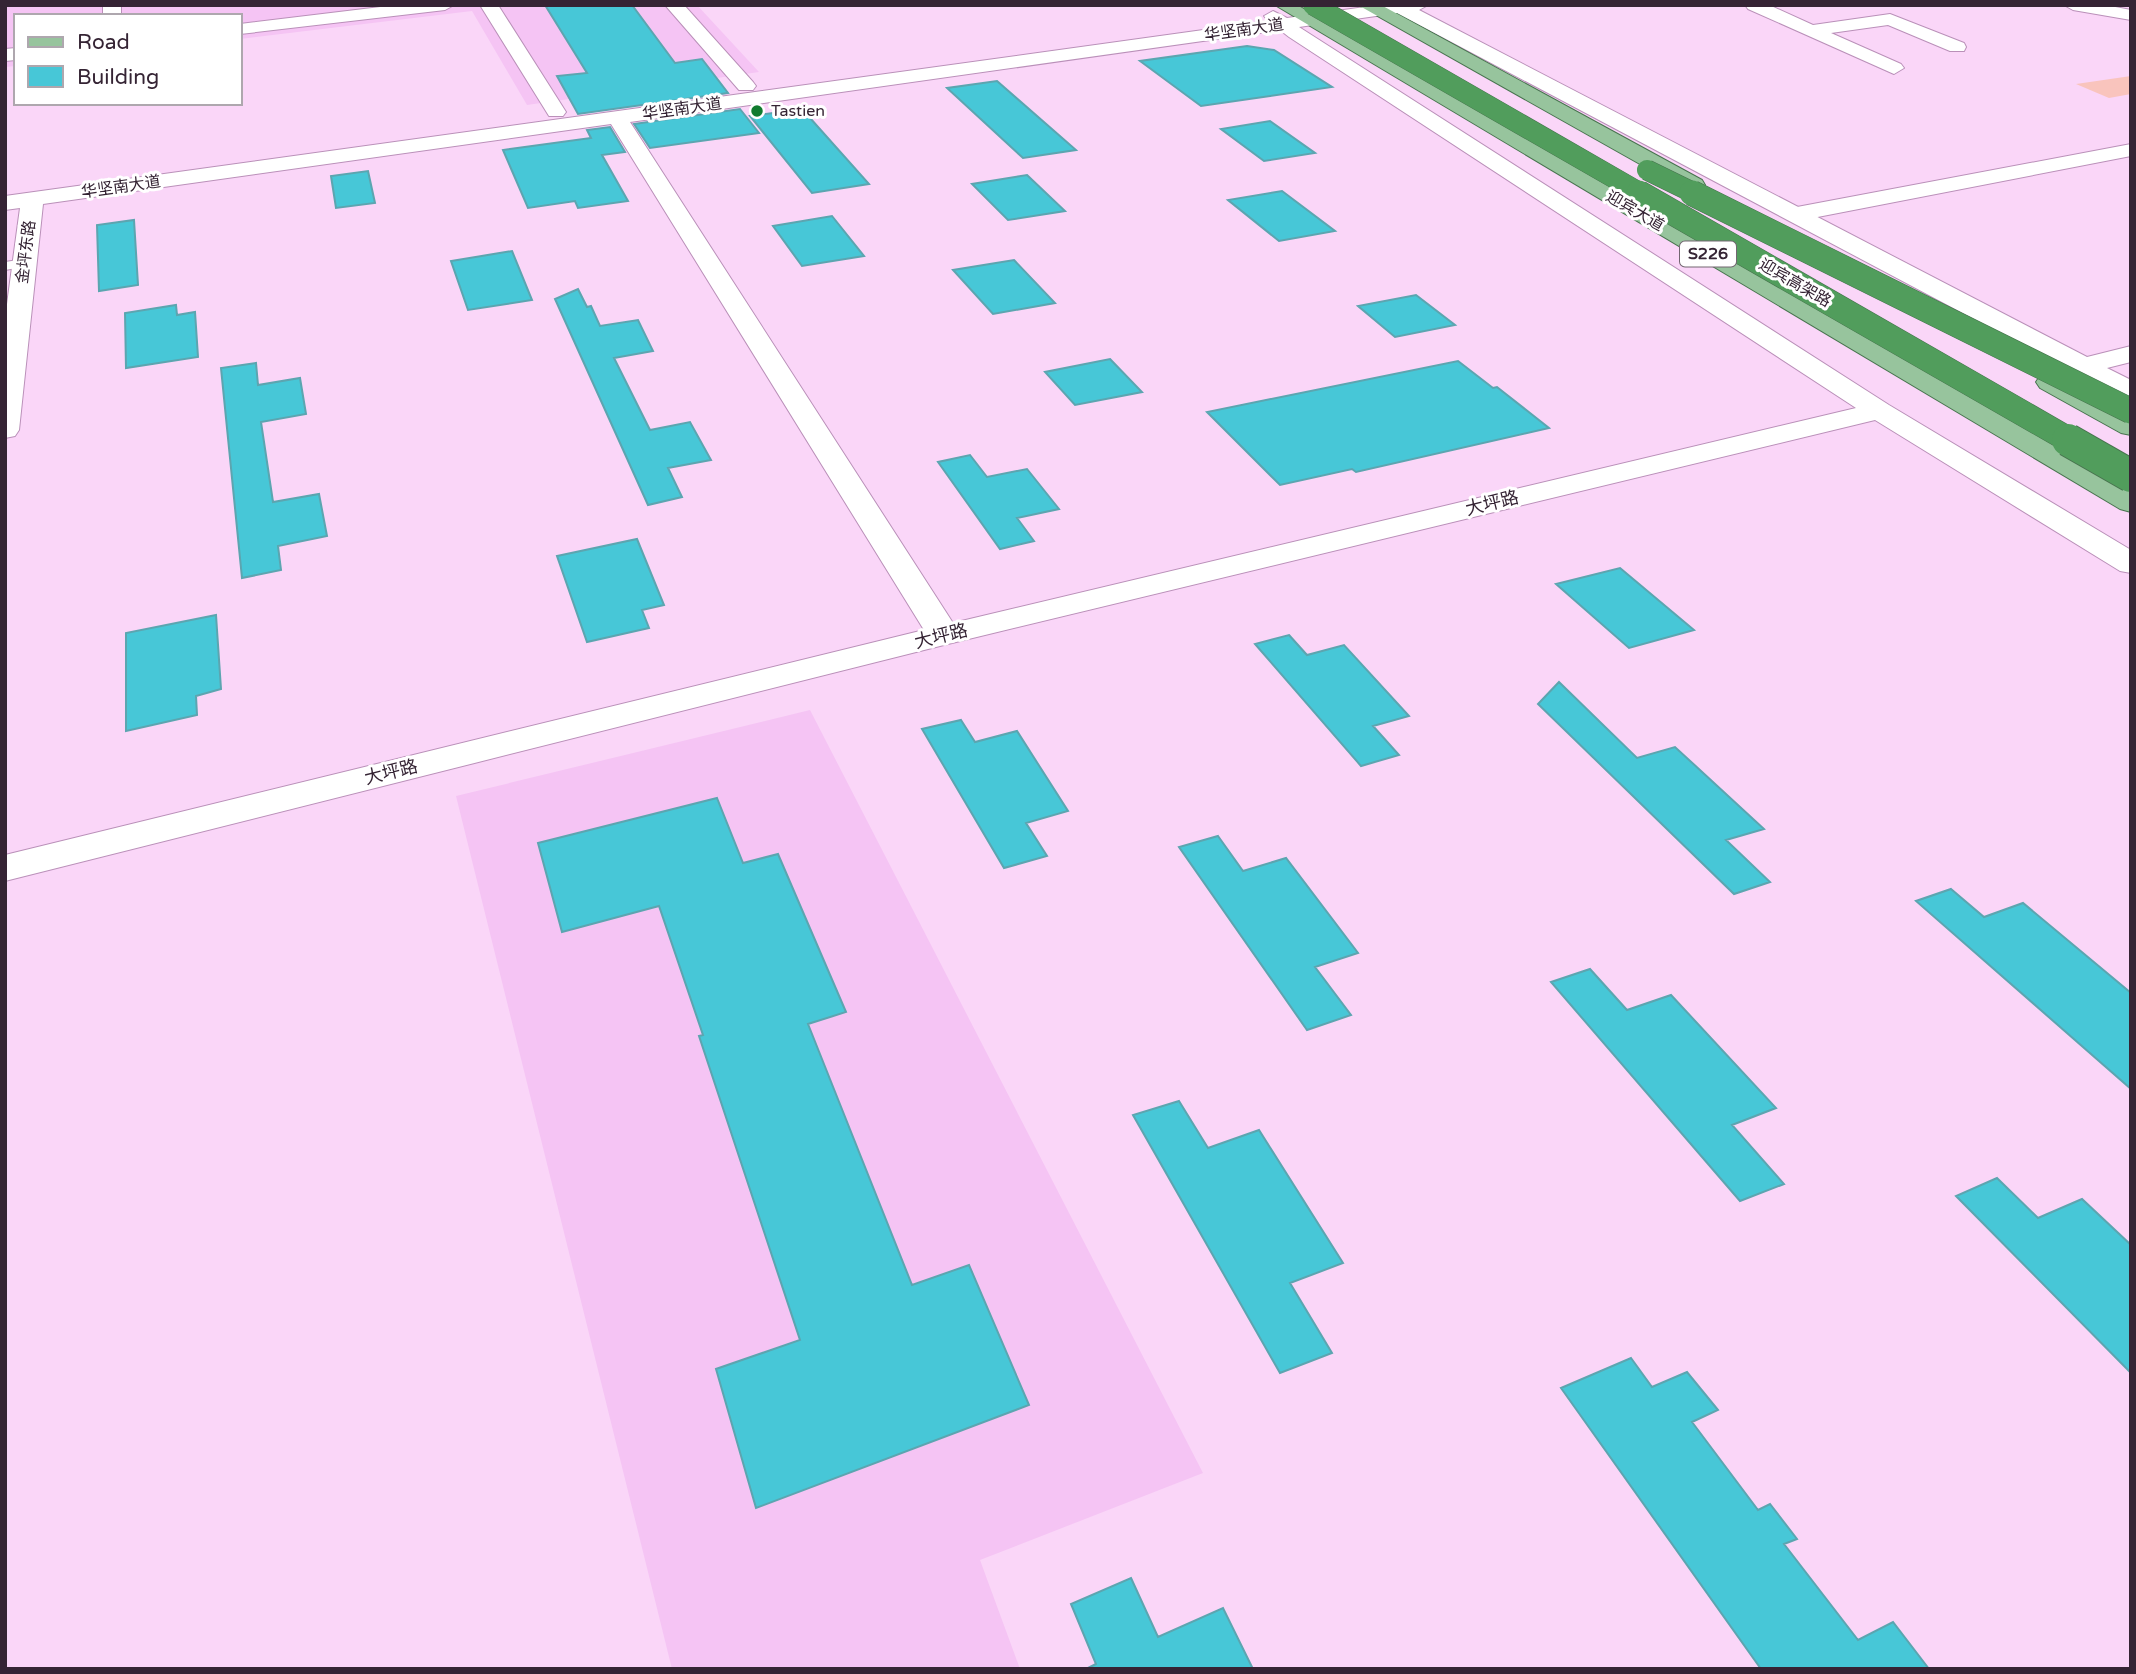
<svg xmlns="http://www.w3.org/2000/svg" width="2136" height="1674" viewBox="0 0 2136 1674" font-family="'Varela Round','Noto Sans SC',sans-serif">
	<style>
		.built { fill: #f5c4f4 }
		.green { fill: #f9c4bd }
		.building { fill: #47c7d7; stroke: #5ca5b0; stroke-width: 2 }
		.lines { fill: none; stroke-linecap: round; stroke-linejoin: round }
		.lane-casing { stroke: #ba90b9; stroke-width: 2 }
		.street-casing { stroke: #ba90b9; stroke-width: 2 }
		.secondary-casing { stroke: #ba90b9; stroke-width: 2 }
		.primary-casing { stroke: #47734e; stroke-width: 2 }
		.lane { fill: #fff; fill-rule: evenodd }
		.street { fill: #fff; fill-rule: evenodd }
		.secondary { fill: #fff; fill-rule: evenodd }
		.primary { fill: #97c49d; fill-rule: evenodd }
		.highway-bridge-far2-casing { stroke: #47734e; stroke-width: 21; stroke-linecap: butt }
		.highway-bridge-far1-casing { stroke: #47734e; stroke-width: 26; stroke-linecap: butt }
		.highway-bridge-casing { stroke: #47734e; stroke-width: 34; stroke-linecap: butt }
		.highway-bridge-far2 { stroke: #519d5c; stroke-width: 20 }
		.highway-bridge-far1 { stroke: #519d5c; stroke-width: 25 }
		.highway-bridge { stroke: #519d5c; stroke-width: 32 }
		.poi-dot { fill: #117b2f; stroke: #fff; stroke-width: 2.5 }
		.labels { text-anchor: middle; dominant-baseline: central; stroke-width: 6; stroke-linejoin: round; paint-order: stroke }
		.far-street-label { font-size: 16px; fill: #352434; stroke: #fff }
		.far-poi-label { font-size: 16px; fill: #352434; stroke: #fff; text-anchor: start }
		.shield { fill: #fff; stroke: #726671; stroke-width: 2 }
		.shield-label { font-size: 16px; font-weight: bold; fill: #352434 }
		.street-label { font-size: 18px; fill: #352434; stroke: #fff }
	</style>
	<rect width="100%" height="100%" fill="#fad6f8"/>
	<path class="built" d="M 5,5 L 697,5 L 759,72 L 527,105 L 472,11 L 240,39 L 240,16 L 16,16 L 16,66 L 5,67 Z
		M 810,710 L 1203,1473 L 980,1560 L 1020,1669 L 672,1669 L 456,796 Z"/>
	<path class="green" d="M 2131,76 L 2131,94 L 2109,98 L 2076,84 Z"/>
	<path class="building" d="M 545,5 L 632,5 L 675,63 L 702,59 L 728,93 L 578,114 L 557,76 L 587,73 Z
		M 1247,46 L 1274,50 L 1332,87 L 1201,106 L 1140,61 Z
		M 997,81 L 1076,150 L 1023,158 L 947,88 Z
		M 740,109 L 759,133 L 650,148 L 634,124 Z
		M 802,109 L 869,184 L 812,193 L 750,116 Z
		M 1270,121 L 1315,153 L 1264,161 L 1221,129 Z
		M 610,127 L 625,152 L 602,155 L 628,201 L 578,208 L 575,201 L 528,208 L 503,150 L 591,138 L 587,130 Z
		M 368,171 L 375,203 L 336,208 L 331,176 Z
		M 1027,175 L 1065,211 L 1008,220 L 972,184 Z
		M 1282,191 L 1335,231 L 1279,241 L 1228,200 Z
		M 832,216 L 864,256 L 802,266 L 773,226 Z
		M 134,220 L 138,285 L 99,291 L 97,225 Z
		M 512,251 L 532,300 L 468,310 L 451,261 Z
		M 1014,260 L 1055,303 L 993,314 L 953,270 Z
		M 578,289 L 587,307 L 591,306 L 600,326 L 638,320 L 653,351 L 614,358 L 650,430 L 690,422 L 711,460 L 668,468 L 682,497 L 648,505 L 555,299 Z
		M 1416,295 L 1455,325 L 1395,337 L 1358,306 Z
		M 176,305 L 177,315 L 195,312 L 198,357 L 126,368 L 125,313 Z
		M 1110,359 L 1142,392 L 1075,405 L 1045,372 Z
		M 1458,361 L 1493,388 L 1497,387 L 1549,428 L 1356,472 L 1352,469 L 1280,485 L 1207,412 Z
		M 256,363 L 258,385 L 300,378 L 306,414 L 261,422 L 273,502 L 319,494 L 327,536 L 278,546 L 281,570 L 242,578 L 221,368 Z
		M 970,455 L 987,477 L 1027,469 L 1059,509 L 1017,518 L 1034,541 L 1000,549 L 938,462 Z
		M 637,539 L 664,605 L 642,610 L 649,628 L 587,642 L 557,556 Z
		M 1620,568 L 1694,630 L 1629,648 L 1556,584 Z
		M 216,615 L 221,689 L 196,696 L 197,715 L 126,731 L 126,633 Z
		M 1289,635 L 1307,655 L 1344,645 L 1409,716 L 1373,726 L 1399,755 L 1361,766 L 1255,644 Z
		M 1559,682 L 1637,758 L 1675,747 L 1764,829 L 1726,840 L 1770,882 L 1734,894 L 1538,704 Z
		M 961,720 L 975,742 L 1017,731 L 1068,811 L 1026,823 L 1047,856 L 1004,868 L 922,729 Z
		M 717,798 L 743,863 L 778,854 L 846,1012 L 808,1024 L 912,1285 L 969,1265 L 1029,1405 L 756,1508 L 716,1369 L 800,1340 L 699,1036 L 703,1035 L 659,906 L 562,932 L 538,843 Z
		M 1218,836 L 1243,871 L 1286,858 L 1358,953 L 1315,967 L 1351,1015 L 1307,1030 L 1179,847 Z
		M 1951,889 L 1984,917 L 2023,903 L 2131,993 L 2131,1089 L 1916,901 Z
		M 1590,969 L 1627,1010 L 1671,995 L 1776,1108 L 1732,1125 L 1784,1184 L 1740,1201 L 1551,982 Z
		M 1179,1101 L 1208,1148 L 1259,1130 L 1343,1263 L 1290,1283 L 1332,1353 L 1280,1373 L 1133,1115 Z
		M 1997,1178 L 2038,1218 L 2082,1199 L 2131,1245 L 2131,1373 L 1956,1196 Z
		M 1631,1358 L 1652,1387 L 1687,1372 L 1718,1410 L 1692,1422 L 1758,1510 L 1770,1504 L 1797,1539 L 1784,1544 L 1858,1640 L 1893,1622 L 1929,1669 L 1761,1669 L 1561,1388 Z
		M 1131,1578 L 1158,1637 L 1223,1608 L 1253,1669 L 1086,1669 L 1096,1664 L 1071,1604 Z"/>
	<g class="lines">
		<defs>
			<path id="lane" d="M 25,259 L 29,260 L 29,266 L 5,270 L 5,262 Z"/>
			<path id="street" d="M 103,5 L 121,5 L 121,16 L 103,16 Z
				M 397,5 L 454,5 L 445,10 L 240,34 L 240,24 Z
				M 480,5 L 498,5 L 566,112 L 563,116 L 549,116 Z
				M 665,5 L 684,5 L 753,82 L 756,86 L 753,90 L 739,90 Z
				M 1745,5 L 1769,5 L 1813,25 L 1890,14 L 1964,43 L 1966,47 L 1964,51 L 1950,51 L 1888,25 L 1831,33 L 1901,64 L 1904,68 L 1894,74 L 1748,9 Z
				M 16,48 L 16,60 L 5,61 L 5,49 Z
				M 2131,144 L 2131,156 L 1797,221 L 1789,219 L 1786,214 L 1789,209 L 1797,207 Z"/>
			<path id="secondary" d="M 1379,5 L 1428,5 L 1419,10 L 2087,357 L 2131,346 L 2131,362 L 2107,368 L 2131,380 L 2131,399 L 2074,372 L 1397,13 L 1299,27 L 1889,405 L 2131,550 L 2131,573 L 2120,571 L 1875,420 L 948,644 L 5,881 L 5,855 L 924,630 L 611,124 L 43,204 L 19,430 L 15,436 L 5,438 L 5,319 L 20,208 L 5,210 L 5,196 L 1268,21 L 1264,16 L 1273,11 L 1287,18 ZM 1280,30 L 1289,37 L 1856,408 L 953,623 L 630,122 Z
				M 2064,5 L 2105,5 L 2131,10 L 2131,20 L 2073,10 Z"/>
			<path id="primary" d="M 1275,5 L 1297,5 L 2131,490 L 2131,512 L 2120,509 Z
				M 1358,5 L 1381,5 L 1702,180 L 1705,185 L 1702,190 L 1686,190 Z
				M 2050,374 L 2060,376 L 2131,415 L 2131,435 L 2121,433 L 2040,388 L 2036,382 L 2040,376 Z"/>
		</defs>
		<use href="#lane" class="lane-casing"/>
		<use href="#street" class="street-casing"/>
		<use href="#secondary" class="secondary-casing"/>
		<use href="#primary" class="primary-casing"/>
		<use href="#lane" class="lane"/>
		<use href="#street" class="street"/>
		<use href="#secondary" class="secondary"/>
		<use href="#primary" class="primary"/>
		<defs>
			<path id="highway-bridge-far2" d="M 1313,5 L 1642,194
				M 1647,170 L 1696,194"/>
			<path id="highway-bridge-far1" d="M 1639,193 L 2071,441
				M 1692,193 L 2131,411"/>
			<path id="highway-bridge" d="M 2068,440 L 2131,476"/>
		</defs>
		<use href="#highway-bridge-far2" class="highway-bridge-far2-casing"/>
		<use href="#highway-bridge-far1" class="highway-bridge-far1-casing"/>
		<use href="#highway-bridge" class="highway-bridge-casing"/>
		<use href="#highway-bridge-far2" class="highway-bridge-far2"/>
		<use href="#highway-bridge-far1" class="highway-bridge-far1"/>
		<use href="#highway-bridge" class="highway-bridge"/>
	</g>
	<circle class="poi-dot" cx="757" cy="111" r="7"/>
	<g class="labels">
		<g class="far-street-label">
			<text transform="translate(1244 30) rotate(-8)">华坚南大道</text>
			<text transform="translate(682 109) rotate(-8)">华坚南大道</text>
			<text transform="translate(121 187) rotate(-8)">华坚南大道</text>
			<text transform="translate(1635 211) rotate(30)">迎宾大道</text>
			<text transform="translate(26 252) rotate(-83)">金坪东路</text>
			<text transform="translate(1795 283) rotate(30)">迎宾高架路</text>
		</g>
		<g class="far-poi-label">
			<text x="771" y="111">Tastien</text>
		</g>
		<rect class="shield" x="1680" y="241.5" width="56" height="25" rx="5"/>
		<g class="shield-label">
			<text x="1708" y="254">S226</text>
		</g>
		<g class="street-label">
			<text transform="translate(1492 503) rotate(-14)">大坪路</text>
			<text transform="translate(941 636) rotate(-14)">大坪路</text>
			<text transform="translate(391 772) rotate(-14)">大坪路</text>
		</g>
	</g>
	<rect width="2136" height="1674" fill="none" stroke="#352434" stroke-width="14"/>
	<rect x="14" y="14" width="228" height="91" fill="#ffffff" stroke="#aea7ae" stroke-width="2"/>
	<rect x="28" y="37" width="35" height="10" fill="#97c49d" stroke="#aea7ae" stroke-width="2"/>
	<text x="77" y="49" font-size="21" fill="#352434">Road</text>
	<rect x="28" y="66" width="35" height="21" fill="#47c7d7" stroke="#aea7ae" stroke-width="2"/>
	<text x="77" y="84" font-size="21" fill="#352434">Building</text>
</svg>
